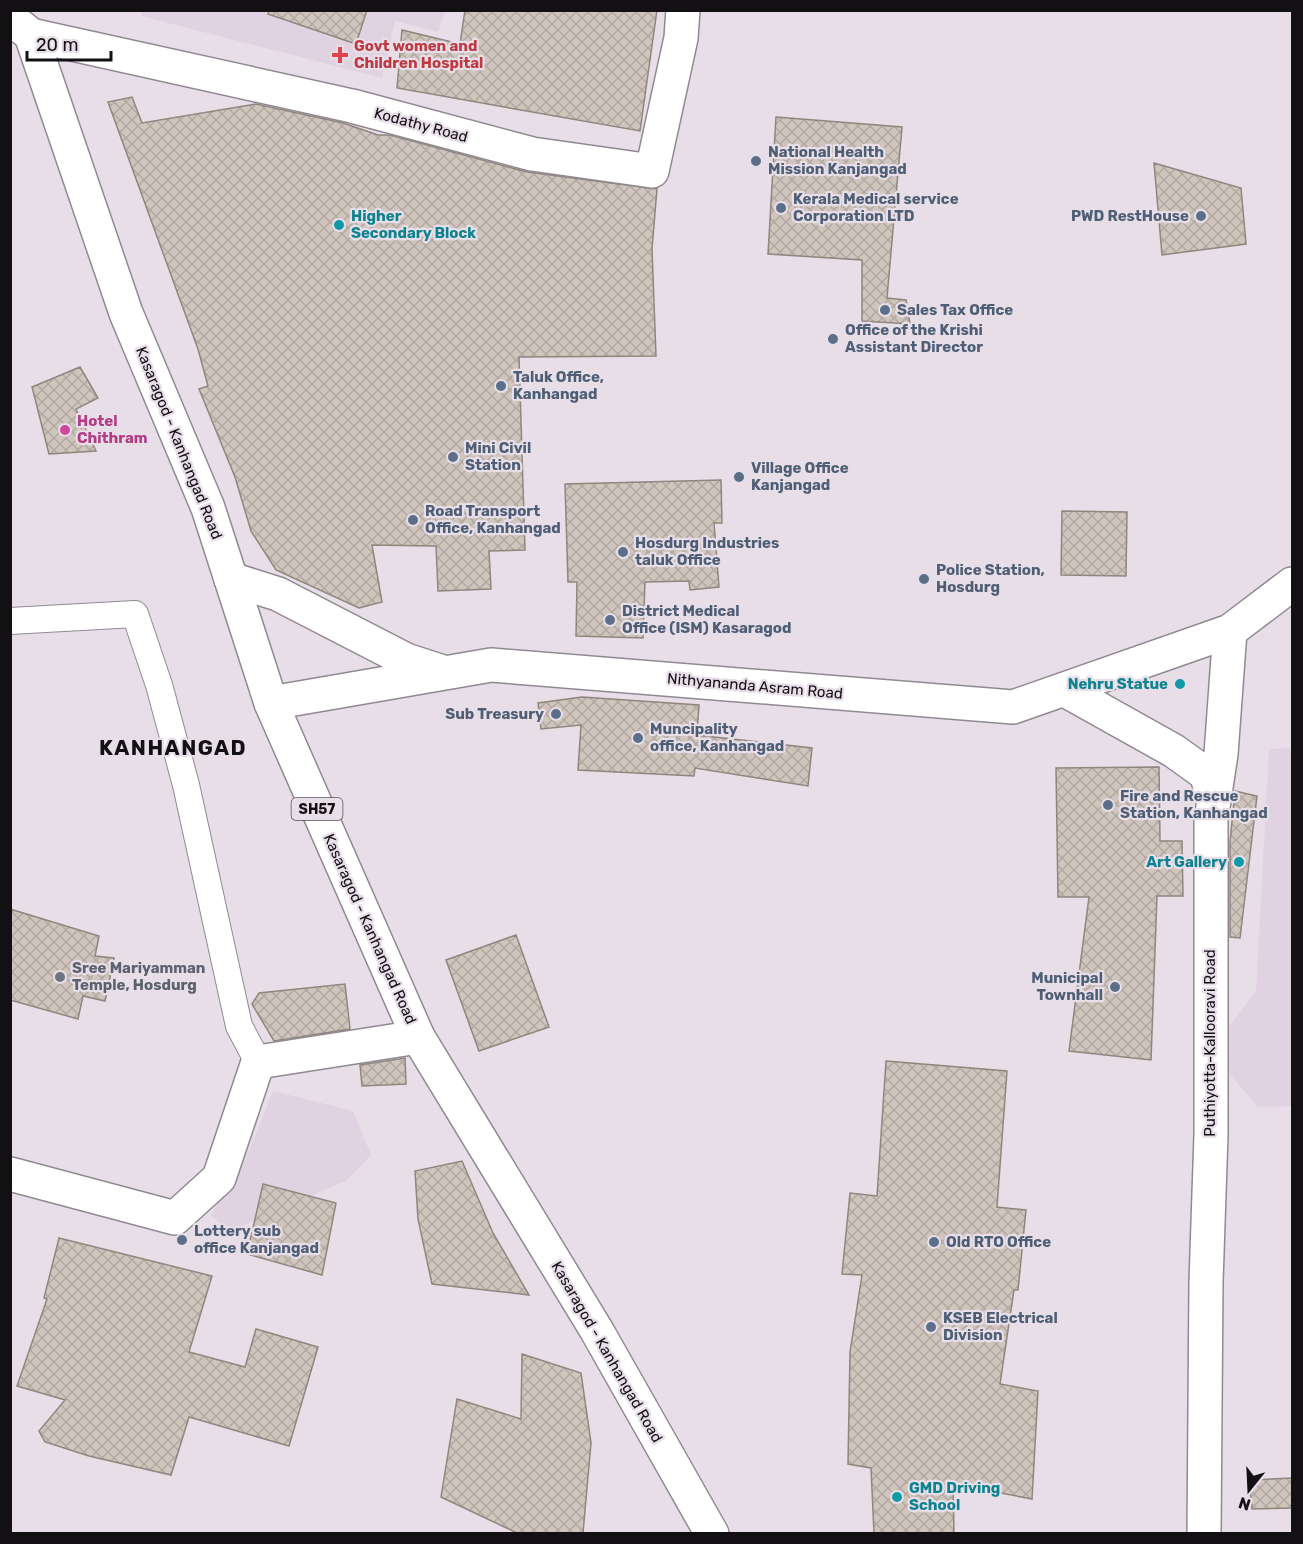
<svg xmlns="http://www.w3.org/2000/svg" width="1303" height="1544" viewBox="0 0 1303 1544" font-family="Rubik,sans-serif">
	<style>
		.built { fill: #e1d2e2 }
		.building { fill: url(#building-cross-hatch); stroke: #90867e; stroke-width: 1.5 }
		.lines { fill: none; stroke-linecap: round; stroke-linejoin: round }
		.street-casing { stroke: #918992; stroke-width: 28 }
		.secondary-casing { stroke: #918992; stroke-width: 36 }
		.primary-casing { stroke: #918992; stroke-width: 36 }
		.street { stroke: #fff; stroke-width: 26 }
		.secondary { stroke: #fff; stroke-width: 33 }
		.primary { stroke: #fff; stroke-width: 33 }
		.health-dot { fill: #e0444e; stroke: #e7dee8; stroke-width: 2 }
		.service-dot { fill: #5c6f8a; stroke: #e7dee8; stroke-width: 2 }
		.culture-dot { fill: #0f9aa8; stroke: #e7dee8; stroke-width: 2 }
		.hotel-dot { fill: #d1479c; stroke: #e7dee8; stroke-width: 2 }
		.worship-dot { fill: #6b7280; stroke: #e7dee8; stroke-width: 2 }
		.labels { text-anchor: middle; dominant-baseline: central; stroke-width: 4.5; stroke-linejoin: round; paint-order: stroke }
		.shield { fill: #e7dee8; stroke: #534e54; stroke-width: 1.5 }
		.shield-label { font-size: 14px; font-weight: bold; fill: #131014 }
		.health-label { font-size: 15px; font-weight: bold; fill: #be3a42; stroke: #e7dee8; text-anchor: start }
		.street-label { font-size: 15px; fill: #131014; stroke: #e7dee8 }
		.service-label { font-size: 15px; font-weight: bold; fill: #4e5e75; stroke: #e7dee8; text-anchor: start }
		.culture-label { font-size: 15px; font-weight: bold; fill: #0d838f; stroke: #e7dee8; text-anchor: start }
		.hotel-label { font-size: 15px; font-weight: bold; fill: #b23c85; stroke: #e7dee8; text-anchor: start }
		.worship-label { font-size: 15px; font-weight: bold; fill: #5b616d; stroke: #e7dee8; text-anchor: start }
		.district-label { font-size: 21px; font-weight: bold; letter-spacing: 1.5px; fill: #131014; stroke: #e7dee8 }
	</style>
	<defs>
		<pattern id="building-cross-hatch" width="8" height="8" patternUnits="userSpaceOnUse" patternTransform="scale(1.5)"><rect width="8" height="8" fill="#d0c5bd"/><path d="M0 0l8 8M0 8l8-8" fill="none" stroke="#b2a8a2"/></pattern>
	</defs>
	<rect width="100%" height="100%" fill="#e7dee8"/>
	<path class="built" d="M 143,10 L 445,11 L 438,32 L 395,21 L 382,78 L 141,16 Z
		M 1292,748 L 1292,1106 L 1258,1107 L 1210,1052 L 1256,991 L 1269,749 Z
		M 273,1091 L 353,1111 L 371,1155 L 347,1180 L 229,1232 L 211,1215 L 250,1149 Z"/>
	<path class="building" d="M 269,10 L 367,10 L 356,44 L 268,14 Z
		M 465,10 L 657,10 L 640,131 L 397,88 L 402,30 L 460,44 Z
		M 132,97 L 142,123 L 256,104 L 343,123 L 378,135 L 390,135 L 527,172 L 657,189 L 652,249 L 656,356 L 519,357 L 525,550 L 489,551 L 491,589 L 438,591 L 436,546 L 372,545 L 382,602 L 359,608 L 276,570 L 251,531 L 235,477 L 199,389 L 208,386 L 198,349 L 108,102 Z
		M 776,117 L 902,127 L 887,298 L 906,300 L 910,324 L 862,321 L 862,260 L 768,254 Z
		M 1154,163 L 1241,188 L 1246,244 L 1162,255 Z
		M 80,367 L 98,398 L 76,409 L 96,451 L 49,454 L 32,387 Z
		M 721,480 L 722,523 L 714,523 L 719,587 L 690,590 L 689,581 L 645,582 L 643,638 L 576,636 L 577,582 L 568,582 L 565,484 Z
		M 1062,511 L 1127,512 L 1126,576 L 1061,575 Z
		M 582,697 L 699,705 L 697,735 L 812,748 L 808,786 L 695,768 L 694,776 L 578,770 L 581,725 L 541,729 L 538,703 Z
		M 1159,767 L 1160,841 L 1182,841 L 1183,896 L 1157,896 L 1151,1060 L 1069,1051 L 1089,897 L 1058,897 L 1056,768 Z
		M 1235,791 L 1257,796 L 1240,938 L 1230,937 L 1230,842 Z
		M 10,909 L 99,936 L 95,956 L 114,958 L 105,1001 L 83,996 L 78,1019 L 10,1000 Z
		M 516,935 L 549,1027 L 479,1051 L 446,960 Z
		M 345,984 L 350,1029 L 274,1041 L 252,1004 L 259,993 Z
		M 405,1058 L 406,1084 L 362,1086 L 360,1065 Z
		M 886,1061 L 1007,1071 L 997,1207 L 1026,1210 L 1018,1290 L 1014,1290 L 1000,1384 L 1038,1391 L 1032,1499 L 953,1484 L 954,1533 L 874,1533 L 871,1468 L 848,1464 L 850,1352 L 862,1275 L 842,1274 L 850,1193 L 877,1196 Z
		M 462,1161 L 493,1233 L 529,1295 L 432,1284 L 418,1219 L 415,1171 Z
		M 263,1184 L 336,1203 L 322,1275 L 247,1254 Z
		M 59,1238 L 212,1276 L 189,1352 L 245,1367 L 256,1329 L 318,1347 L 289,1446 L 189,1417 L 171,1475 L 89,1456 L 45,1442 L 39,1431 L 65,1400 L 17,1386 L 47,1299 L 44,1298 Z
		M 522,1354 L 581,1373 L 591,1443 L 583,1533 L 517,1533 L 441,1497 L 457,1399 L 521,1419 Z
		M 1293,1478 L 1293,1508 L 1252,1509 L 1249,1480 Z"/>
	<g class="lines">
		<defs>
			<path id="street" d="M 10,621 L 135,614 L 159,685 L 186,785 L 239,1026 L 258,1062"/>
			<path id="secondary" d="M 31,35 L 352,106 L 532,154 L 652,171 L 681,38 L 683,10
				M 231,579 L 278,594 L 406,660 L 443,672
				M 1065,690 L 1174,751 L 1206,774 L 1214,799
				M 271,703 L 491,665 L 1013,707 L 1230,631 L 1292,584
				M 10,1174 L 175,1218 L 219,1178 L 258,1062 L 418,1037
				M 1204,1534 L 1206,1282 L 1211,1135 L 1211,820 L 1221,754 L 1230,631"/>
			<path id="primary" d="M 10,18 L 31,35 L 126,313 L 208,508 L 271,703 L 418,1037 L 597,1331 L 712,1534"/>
		</defs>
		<use href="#street" class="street-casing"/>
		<use href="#secondary" class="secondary-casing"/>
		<use href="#primary" class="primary-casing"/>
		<use href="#street" class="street"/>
		<use href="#secondary" class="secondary"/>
		<use href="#primary" class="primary"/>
	</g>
	<path class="health-dot" d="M337 46h6v6h6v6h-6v6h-6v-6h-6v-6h6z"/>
	<g class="service-dot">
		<circle cx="756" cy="161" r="6"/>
		<circle cx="781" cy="208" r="6"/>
		<circle cx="1201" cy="216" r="6"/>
		<circle cx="885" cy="310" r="6"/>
		<circle cx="833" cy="339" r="6"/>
		<circle cx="501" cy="386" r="6"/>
		<circle cx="453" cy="457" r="6"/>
		<circle cx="739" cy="477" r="6"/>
		<circle cx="413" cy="520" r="6"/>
		<circle cx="623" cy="552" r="6"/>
		<circle cx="924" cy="579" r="6"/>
		<circle cx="610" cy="620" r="6"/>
		<circle cx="556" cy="714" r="6"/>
		<circle cx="638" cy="738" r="6"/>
		<circle cx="1108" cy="805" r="6"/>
		<circle cx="1115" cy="987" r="6"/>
		<circle cx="182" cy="1240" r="6"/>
		<circle cx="934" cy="1242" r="6"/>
		<circle cx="931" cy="1327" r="6"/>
	</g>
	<g class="culture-dot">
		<circle cx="339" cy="225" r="6"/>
		<circle cx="1180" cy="684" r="6"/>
		<circle cx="1239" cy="862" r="6"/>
		<circle cx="897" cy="1497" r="6"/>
	</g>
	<circle class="hotel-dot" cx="65" cy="430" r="6"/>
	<circle class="worship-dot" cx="60" cy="977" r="6"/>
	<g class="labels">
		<rect class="shield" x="291.5" y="798" width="51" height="22" rx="4.5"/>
		<g class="shield-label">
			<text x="317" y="809">SH57</text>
		</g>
		<g class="health-label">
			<text x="354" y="46">Govt women and<tspan x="354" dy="17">Children Hospital</tspan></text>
		</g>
		<g class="street-label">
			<text transform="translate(421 125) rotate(15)">Kodathy Road</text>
			<text transform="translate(179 443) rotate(68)">Kasaragod - Kanhangad Road</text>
			<text transform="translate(755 686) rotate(5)">Nithyananda Asram Road</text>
			<text transform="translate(370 929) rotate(66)">Kasaragod - Kanhangad Road</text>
			<text transform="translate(1210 1043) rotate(-90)">Puthiyotta-Kallooravi Road</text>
			<text transform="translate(607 1352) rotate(60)">Kasaragod - Kanhangad Road</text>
		</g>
		<g class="service-label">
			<text x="768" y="152">National Health<tspan x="768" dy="17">Mission Kanjangad</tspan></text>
			<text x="793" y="199">Kerala Medical service<tspan x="793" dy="17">Corporation LTD</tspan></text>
			<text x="1189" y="216" text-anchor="end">PWD RestHouse</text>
			<text x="897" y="310">Sales Tax Office</text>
			<text x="845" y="330">Office of the Krishi<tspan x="845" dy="17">Assistant Director</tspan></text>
			<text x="513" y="377">Taluk Office,<tspan x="513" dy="17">Kanhangad</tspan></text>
			<text x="465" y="448">Mini Civil<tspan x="465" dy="17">Station</tspan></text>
			<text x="751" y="468">Village Office<tspan x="751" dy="17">Kanjangad</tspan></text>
			<text x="425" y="511">Road Transport<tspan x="425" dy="17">Office, Kanhangad</tspan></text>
			<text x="635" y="543">Hosdurg Industries<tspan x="635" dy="17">taluk Office</tspan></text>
			<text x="936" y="570">Police Station,<tspan x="936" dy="17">Hosdurg</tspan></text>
			<text x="622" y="611">District Medical<tspan x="622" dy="17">Office (ISM) Kasaragod</tspan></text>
			<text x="544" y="714" text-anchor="end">Sub Treasury</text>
			<text x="650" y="729">Muncipality<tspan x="650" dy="17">office, Kanhangad</tspan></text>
			<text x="1120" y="796">Fire and Rescue<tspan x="1120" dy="17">Station, Kanhangad</tspan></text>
			<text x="1103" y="978" text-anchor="end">Municipal<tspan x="1103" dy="17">Townhall</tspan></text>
			<text x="194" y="1231">Lottery sub<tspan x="194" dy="17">office Kanjangad</tspan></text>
			<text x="946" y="1242">Old RTO Office</text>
			<text x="943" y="1318">KSEB Electrical<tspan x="943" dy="17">Division</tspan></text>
		</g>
		<g class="culture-label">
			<text x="351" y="216">Higher<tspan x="351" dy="17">Secondary Block</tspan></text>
			<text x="1168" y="684" text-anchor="end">Nehru Statue</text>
			<text x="1227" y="862" text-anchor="end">Art Gallery</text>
			<text x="909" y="1488">GMD Driving<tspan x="909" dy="17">School</tspan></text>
		</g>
		<g class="hotel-label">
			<text x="77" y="421">Hotel<tspan x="77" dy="17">Chithram</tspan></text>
		</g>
		<g class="worship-label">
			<text x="72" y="968">Sree Mariyamman<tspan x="72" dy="17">Temple, Hosdurg</tspan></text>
		</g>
		<g class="district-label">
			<text x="173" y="747">KANHANGAD</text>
		</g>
	</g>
	<rect width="1303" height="1544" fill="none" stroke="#131014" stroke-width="24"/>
	<g transform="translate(1249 1490) rotate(198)" stroke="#e7dee8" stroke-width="4.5" paint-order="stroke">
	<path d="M0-4.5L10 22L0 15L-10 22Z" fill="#131014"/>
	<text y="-9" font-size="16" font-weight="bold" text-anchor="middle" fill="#131014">N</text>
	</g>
	<path d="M27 51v9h84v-9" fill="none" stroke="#131014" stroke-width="3"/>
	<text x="36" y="51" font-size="18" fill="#131014" stroke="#e7dee8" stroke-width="4.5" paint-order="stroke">20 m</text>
</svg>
